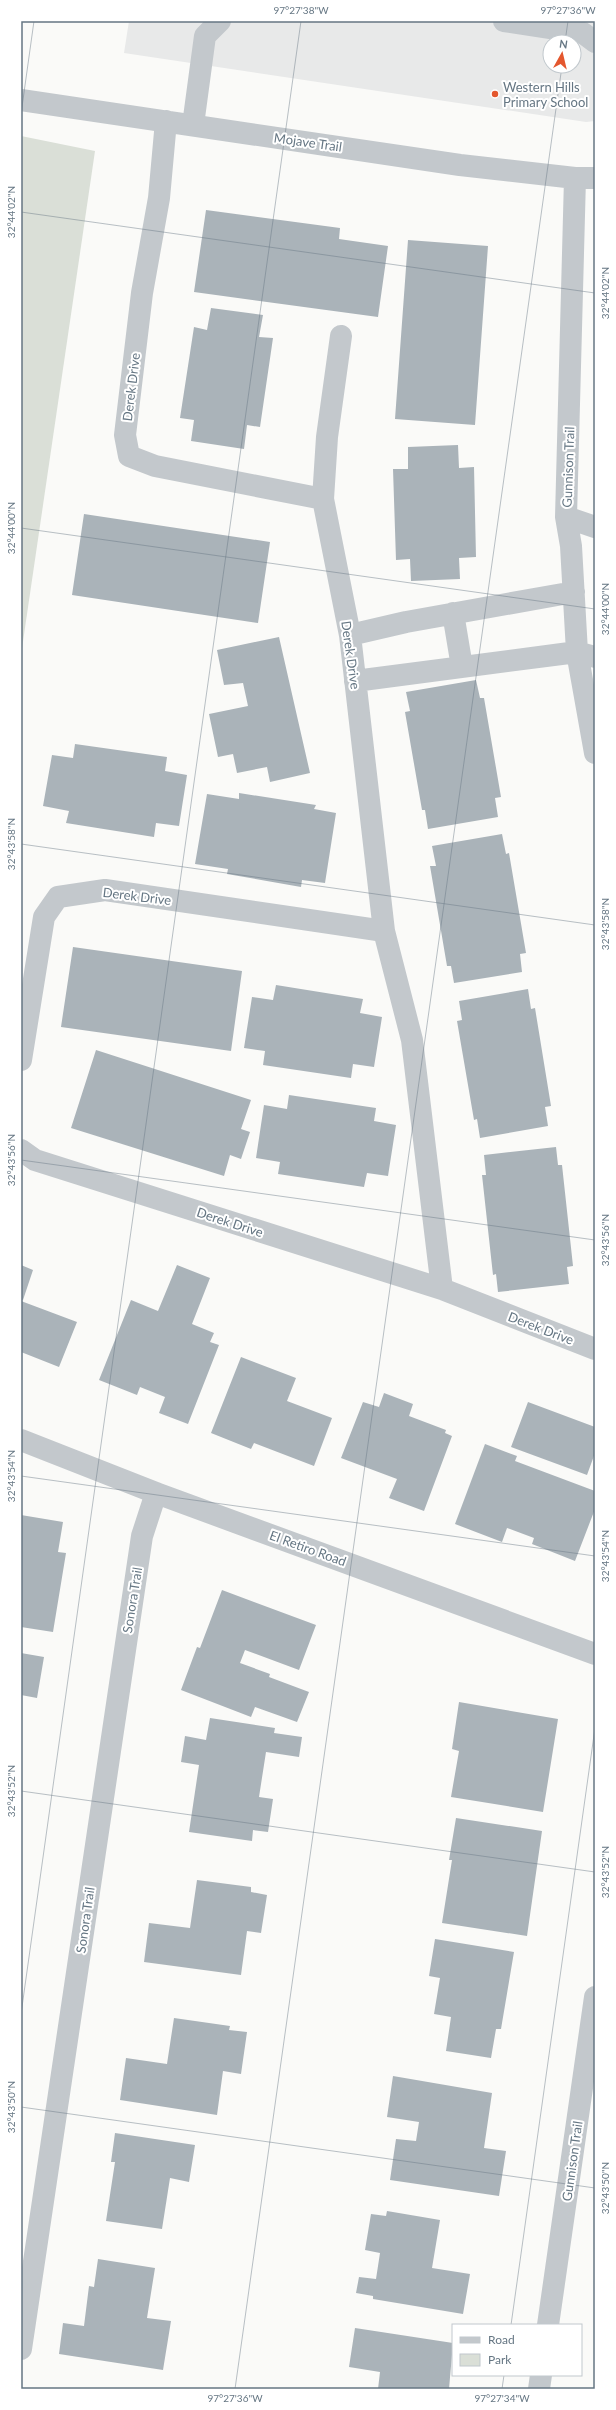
<svg xmlns="http://www.w3.org/2000/svg" width="616" height="2410" viewBox="0 0 616 2410" font-family="Lato,sans-serif">
	<style>
		.built { fill: #e8e9e9; fill-rule: evenodd }
		.green { fill: #dadfd7 }
		.building { fill: #aab3b9 }
		.lines { fill: none; stroke-linecap: round; stroke-linejoin: round }
		.minor { stroke: #c3c8cc; stroke-width: 22 }
		.ticks { fill: none; stroke: #657683; stroke-width: 1; stroke-opacity: 0.45 }
		.poi-dot { fill: #e4572e; stroke: #fff; stroke-width: 1.5 }
		.labels { text-anchor: middle; dominant-baseline: central; stroke-width: 4; stroke-linejoin: round; paint-order: stroke }
		.poi-label { font-size: 13px; fill: #657683; stroke: #fff; text-anchor: start }
		.street-label { font-size: 13px; fill: #657683; stroke: #fff }
		.neatline { fill: none; stroke: #657683; stroke-width: 1.5 }
		.ticks-label { font-size: 10px; text-anchor: middle; fill: #657683 }
	</style>
	<rect width="100%" height="100%" fill="#fafaf8"/>
	<path class="built" d="M 129,21 L 595,21 L 595,121 L 586,122 L 124,53 ZM 550,42 L 574,42 L 574,66 L 550,66 Z"/>
	<path class="green" d="M 21,136 L 95,151 L 21,655 Z"/>
	<path class="building" d="M 206,210 L 340,228 L 339,239 L 388,246 L 378,317 L 194,292 Z
		M 408,240 L 488,246 L 475,425 L 395,419 Z
		M 211,308 L 263,315 L 259,337 L 273,338 L 260,427 L 247,425 L 244,449 L 191,441 L 194,420 L 180,418 L 194,327 L 207,330 Z
		M 458,445 L 459,468 L 474,467 L 476,557 L 459,558 L 460,579 L 411,581 L 410,559 L 396,560 L 393,469 L 408,469 L 408,447 Z
		M 84,514 L 270,542 L 258,623 L 72,595 Z
		M 279,637 L 310,773 L 270,782 L 267,767 L 237,773 L 233,754 L 218,757 L 209,714 L 248,706 L 243,683 L 224,685 L 217,650 Z
		M 476,680 L 480,698 L 484,698 L 501,797 L 495,798 L 498,817 L 428,829 L 425,810 L 422,810 L 405,712 L 410,711 L 406,692 Z
		M 75,744 L 167,757 L 165,771 L 187,775 L 179,826 L 156,823 L 154,837 L 66,823 L 69,811 L 43,806 L 52,755 L 73,758 Z
		M 239,793 L 316,805 L 314,809 L 336,813 L 325,883 L 302,880 L 301,887 L 227,874 L 228,869 L 195,864 L 207,794 L 239,799 Z
		M 502,834 L 506,854 L 509,853 L 526,953 L 520,954 L 522,972 L 454,983 L 451,966 L 447,966 L 430,866 L 436,866 L 432,846 Z
		M 73,947 L 242,971 L 231,1051 L 61,1027 Z
		M 276,985 L 363,999 L 360,1013 L 382,1017 L 374,1067 L 353,1064 L 351,1078 L 263,1065 L 265,1051 L 244,1048 L 252,997 L 273,1000 Z
		M 528,989 L 531,1009 L 535,1008 L 551,1106 L 545,1107 L 548,1126 L 480,1138 L 477,1119 L 474,1120 L 457,1021 L 462,1020 L 459,1001 Z
		M 96,1050 L 251,1100 L 241,1129 L 250,1132 L 241,1159 L 230,1155 L 224,1176 L 71,1128 Z
		M 289,1095 L 376,1108 L 374,1121 L 396,1125 L 388,1176 L 367,1173 L 364,1187 L 278,1174 L 280,1162 L 256,1158 L 264,1105 L 287,1109 Z
		M 556,1147 L 558,1165 L 562,1165 L 573,1266 L 567,1267 L 569,1284 L 498,1292 L 496,1274 L 493,1275 L 482,1175 L 486,1175 L 484,1155 Z
		M 21,1265 L 33,1270 L 23,1300 L 21,1299 Z
		M 177,1265 L 210,1278 L 192,1324 L 214,1333 L 210,1342 L 219,1345 L 188,1424 L 159,1413 L 165,1397 L 140,1387 L 137,1395 L 99,1380 L 131,1300 L 158,1311 Z
		M 21,1301 L 77,1322 L 59,1367 L 21,1352 Z
		M 241,1357 L 296,1378 L 287,1401 L 332,1418 L 314,1466 L 254,1443 L 251,1449 L 211,1433 Z
		M 384,1393 L 413,1404 L 409,1416 L 446,1430 L 445,1433 L 452,1436 L 424,1511 L 389,1498 L 397,1479 L 341,1458 L 363,1402 L 379,1407 Z
		M 528,1402 L 595,1427 L 595,1453 L 587,1475 L 511,1447 Z
		M 485,1444 L 517,1456 L 515,1461 L 595,1491 L 595,1509 L 575,1561 L 532,1544 L 534,1538 L 507,1528 L 502,1542 L 455,1524 Z
		M 21,1515 L 63,1522 L 58,1552 L 66,1553 L 53,1632 L 21,1627 Z
		M 222,1590 L 316,1625 L 299,1670 L 245,1650 L 240,1663 L 270,1674 L 269,1677 L 309,1692 L 297,1722 L 255,1707 L 251,1717 L 181,1690 L 197,1647 L 200,1648 Z
		M 21,1653 L 44,1657 L 37,1698 L 21,1695 Z
		M 459,1702 L 558,1719 L 543,1812 L 451,1797 L 459,1751 L 452,1749 Z
		M 210,1718 L 275,1728 L 274,1733 L 302,1737 L 299,1757 L 266,1752 L 259,1797 L 273,1799 L 268,1832 L 253,1830 L 252,1841 L 189,1832 L 199,1765 L 181,1762 L 185,1736 L 206,1740 Z
		M 456,1818 L 542,1831 L 527,1936 L 442,1923 L 452,1860 L 449,1860 Z
		M 197,1880 L 251,1887 L 251,1892 L 267,1895 L 261,1933 L 247,1931 L 241,1975 L 144,1962 L 149,1923 L 190,1928 Z
		M 435,1939 L 514,1952 L 501,2029 L 496,2029 L 491,2058 L 446,2051 L 451,2017 L 434,2014 L 440,1978 L 429,1976 Z
		M 174,2018 L 230,2026 L 229,2030 L 247,2032 L 241,2074 L 223,2071 L 217,2115 L 120,2100 L 126,2058 L 167,2064 Z
		M 393,2076 L 492,2093 L 484,2148 L 506,2151 L 499,2196 L 390,2180 L 396,2139 L 416,2141 L 419,2122 L 387,2117 Z
		M 115,2133 L 195,2145 L 189,2182 L 170,2178 L 162,2229 L 106,2221 L 115,2162 L 111,2162 Z
		M 387,2211 L 440,2220 L 432,2268 L 470,2274 L 463,2314 L 373,2299 L 373,2296 L 356,2293 L 359,2277 L 376,2279 L 380,2253 L 365,2250 L 371,2214 L 386,2216 Z
		M 98,2259 L 155,2268 L 147,2318 L 171,2321 L 163,2370 L 59,2354 L 63,2323 L 84,2326 L 89,2286 L 94,2287 Z
		M 355,2328 L 453,2343 L 449,2389 L 378,2389 L 380,2372 L 349,2367 Z"/>
	<g class="lines">
		<path class="minor" d="M 504,21 L 583,33 L 595,42
			M 21,100 L 460,165 L 575,178 L 595,178
			M 166,121 L 159,198 L 142,293 L 125,435 L 129,456 L 155,466 L 323,499
			M 193,125 L 205,36 L 220,21
			M 575,178 L 566,517 L 571,546 L 577,652 L 595,753
			M 341,336 L 327,437 L 323,499 L 350,635 L 384,931 L 412,1040 L 442,1289
			M 566,517 L 595,527
			M 453,613 L 462,667
			M 350,635 L 406,622 L 574,592
			M 355,681 L 577,652 L 595,657
			M 21,1060 L 44,917 L 58,897 L 105,890 L 384,931
			M 21,1150 L 35,1160 L 442,1289 L 595,1349
			M 21,1440 L 156,1493 L 595,1654
			M 548,2325 L 595,1997
			M 21,2349 L 142,1536 L 156,1493
			M 539,2389 L 541,2375"/>
	</g>
	<path class="ticks" d="M 565,42 L 568,21M 21,114 L 34,21M 21,212 L 595,293M 21,528 L 595,609M 21,844 L 595,925M 21,1160 L 595,1240M 21,1476 L 595,1556M 21,1791 L 595,1872M 21,2014 L 301,21M 21,2107 L 595,2188M 511,2325 L 595,1728M 235,2389 L 562,66M 502,2389 L 504,2375"/>
	<circle class="poi-dot" cx="495" cy="94" r="4"/>
	<g class="labels">
		<g class="poi-label">
			<text x="503" y="87">Western Hills<tspan x="503" dy="15">Primary School</tspan></text>
		</g>
		<g class="street-label">
			<text transform="translate(308 142) rotate(8)">Mojave Trail</text>
			<text transform="translate(131 387) rotate(-83)">Derek Drive</text>
			<text transform="translate(568 467) rotate(-88)">Gunnison Trail</text>
			<text transform="translate(351 655) rotate(82)">Derek Drive</text>
			<text transform="translate(137 896) rotate(7)">Derek Drive</text>
			<text transform="translate(230 1222) rotate(18)">Derek Drive</text>
			<text transform="translate(541 1328) rotate(21)">Derek Drive</text>
			<text transform="translate(308 1548) rotate(20)">El Retiro Road</text>
			<text transform="translate(132 1600) rotate(-81)">Sonora Trail</text>
			<text transform="translate(85 1920) rotate(-82)">Sonora Trail</text>
			<text transform="translate(572 2161) rotate(-82)">Gunnison Trail</text>
		</g>
	</g>
	<rect width="616" height="2410" fill="none" stroke="#ffffff" stroke-width="44"/>
	<rect x="452" y="2324" width="130" height="52" fill="#ffffff" stroke="#c1c8cd"/>
	<rect x="460" y="2337" width="20" height="6" fill="#c3c8cc" stroke="#c1c8cd"/>
	<text x="488" y="2344" font-size="12" fill="#657683">Road</text>
	<rect x="460" y="2354" width="20" height="12" fill="#dadfd7" stroke="#c1c8cd"/>
	<text x="488" y="2364" font-size="12" fill="#657683">Park</text>
	<g transform="translate(562 54) rotate(8)"><circle r="19" fill="#ffffff" stroke="#c1c8cd"/>
	<path d="M0-3L7 15L0 10L-7 15Z" fill="#e4572e"/>
	<text y="-6" font-size="11" font-weight="bold" text-anchor="middle" fill="#657683">N</text>
	</g>
	<rect x="22" y="22" width="572" height="2366" class="neatline"/>
	<g class="ticks-label">
		<text x="301" y="14">97°27'38"W</text>
		<text x="568" y="14">97°27'36"W</text>
		<text transform="translate(11 212) rotate(-90)" y="4">32°44'02"N</text>
		<text transform="translate(605 293) rotate(-90)" y="4">32°44'02"N</text>
		<text transform="translate(11 528) rotate(-90)" y="4">32°44'00"N</text>
		<text transform="translate(605 609) rotate(-90)" y="4">32°44'00"N</text>
		<text transform="translate(11 844) rotate(-90)" y="4">32°43'58"N</text>
		<text transform="translate(605 924) rotate(-90)" y="4">32°43'58"N</text>
		<text transform="translate(11 1160) rotate(-90)" y="4">32°43'56"N</text>
		<text transform="translate(605 1240) rotate(-90)" y="4">32°43'56"N</text>
		<text transform="translate(11 1476) rotate(-90)" y="4">32°43'54"N</text>
		<text transform="translate(605 1556) rotate(-90)" y="4">32°43'54"N</text>
		<text transform="translate(11 1791) rotate(-90)" y="4">32°43'52"N</text>
		<text transform="translate(605 1872) rotate(-90)" y="4">32°43'52"N</text>
		<text transform="translate(11 2107) rotate(-90)" y="4">32°43'50"N</text>
		<text transform="translate(605 2188) rotate(-90)" y="4">32°43'50"N</text>
		<text x="235" y="2402">97°27'36"W</text>
		<text x="502" y="2402">97°27'34"W</text>
	</g>
</svg>
